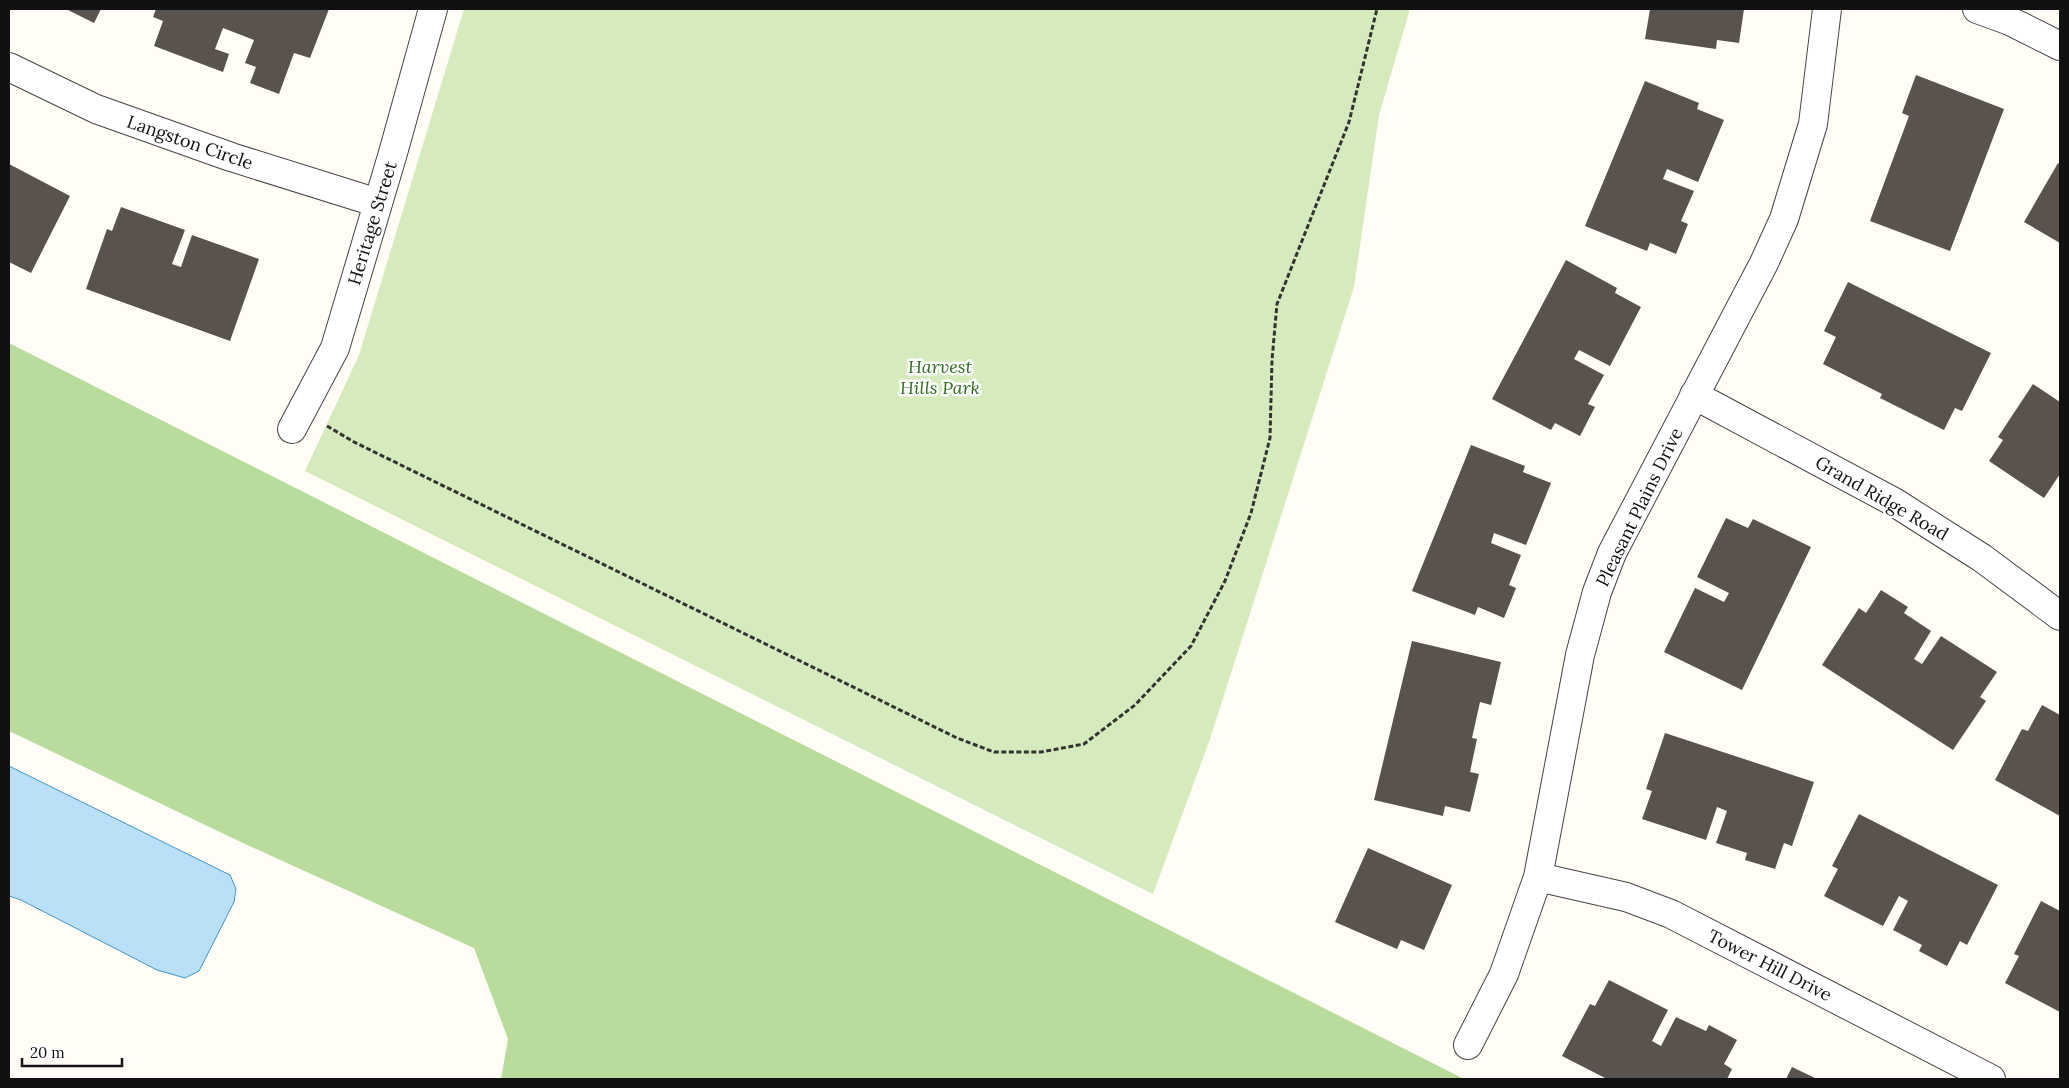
<svg xmlns="http://www.w3.org/2000/svg" width="2069" height="1088" viewBox="0 0 2069 1088" font-family="Lora,serif">
	<style>
		.green { fill: #d5ebbd }
		.forest { fill: #b9dc9c }
		.water { fill: #b9e0f7; stroke: #3f96cf }
		.building { fill: #5a524d }
		.lines { fill: none; stroke-linecap: round; stroke-linejoin: round }
		.minor-casing { stroke: #444; stroke-width: 30 }
		.path { stroke: #333; stroke-width: 3; stroke-dasharray: 5 2.5; stroke-linecap: butt }
		.minor { stroke: #fff; stroke-width: 28 }
		.labels { text-anchor: middle; dominant-baseline: central; stroke-width: 5; stroke-linejoin: round; paint-order: stroke }
		.street-label { font-size: 18px; fill: #111; stroke: #fff }
		.park-label { font-size: 18px; font-style: italic; fill: #2f6b1f; stroke: #fff }
	</style>
	<rect width="100%" height="100%" fill="#fffdf5"/>
	<path class="green" d="M 464,9 L 1410,9 L 1379,115 L 1354,287 L 1210,739 L 1153,894 L 305,471 L 359,355 Z"/>
	<path class="forest" d="M 9,343 L 1464,1079 L 501,1079 L 508,1039 L 474,948 L 245,844 L 9,731 Z"/>
	<path class="water" d="M 9,766 L 230,875 L 236,889 L 234,902 L 199,971 L 185,978 L 157,970 L 21,900 L 9,896 Z"/>
	<path class="building" d="M 66,9 L 101,9 L 94,23 Z
		M 156,9 L 329,9 L 310,58 L 294,53 L 279,94 L 250,83 L 256,67 L 245,63 L 254,40 L 223,28 L 215,49 L 229,54 L 223,72 L 154,46 L 163,21 L 153,17 Z
		M 1650,9 L 1744,9 L 1739,43 L 1717,40 L 1716,49 L 1645,39 Z
		M 1916,75 L 2004,109 L 1950,251 L 1870,221 L 1909,116 L 1902,113 Z
		M 1645,81 L 1699,103 L 1697,109 L 1724,120 L 1698,182 L 1667,169 L 1663,179 L 1694,191 L 1681,221 L 1688,224 L 1676,254 L 1650,243 L 1647,251 L 1585,226 Z
		M 2058,163 L 2060,164 L 2060,243 L 2024,222 Z
		M 9,164 L 70,196 L 31,273 L 9,262 Z
		M 121,207 L 185,230 L 172,264 L 181,267 L 192,235 L 259,259 L 230,341 L 86,289 L 107,229 L 112,231 Z
		M 1566,260 L 1617,288 L 1615,293 L 1641,307 L 1610,366 L 1579,350 L 1574,359 L 1604,375 L 1588,404 L 1595,407 L 1580,436 L 1555,423 L 1551,430 L 1492,399 Z
		M 1848,282 L 1991,353 L 1962,411 L 1955,408 L 1944,430 L 1880,398 L 1882,394 L 1823,364 L 1836,337 L 1824,331 Z
		M 2033,384 L 2060,402 L 2060,474 L 2044,498 L 1989,461 L 2003,440 L 1998,437 Z
		M 1471,445 L 1525,466 L 1523,472 L 1551,483 L 1526,545 L 1494,533 L 1491,543 L 1521,555 L 1509,585 L 1516,588 L 1504,618 L 1478,607 L 1475,615 L 1412,591 Z
		M 1726,518 L 1748,528 L 1753,519 L 1811,547 L 1742,690 L 1664,652 L 1695,588 L 1724,602 L 1729,593 L 1697,577 Z
		M 1881,590 L 1908,607 L 1904,613 L 1931,631 L 1914,659 L 1922,664 L 1941,636 L 1997,672 L 1980,697 L 1986,701 L 1953,750 L 1822,665 L 1859,608 L 1866,613 Z
		M 1412,641 L 1501,662 L 1491,705 L 1480,702 L 1472,738 L 1477,739 L 1470,772 L 1479,774 L 1470,812 L 1445,806 L 1443,816 L 1374,800 Z
		M 2042,705 L 2060,715 L 2060,816 L 1995,780 L 2022,729 L 2028,731 Z
		M 1665,733 L 1814,782 L 1792,846 L 1784,843 L 1775,869 L 1745,860 L 1747,853 L 1716,843 L 1727,811 L 1717,807 L 1706,840 L 1642,819 L 1652,791 L 1646,789 Z
		M 1859,814 L 1998,885 L 1967,945 L 1960,941 L 1947,966 L 1919,951 L 1922,945 L 1893,930 L 1908,901 L 1899,896 L 1883,926 L 1824,896 L 1838,869 L 1832,866 Z
		M 1368,848 L 1452,885 L 1424,950 L 1401,940 L 1397,949 L 1335,922 Z
		M 2041,901 L 2060,911 L 2060,1012 L 2005,983 L 2019,956 L 2014,954 Z
		M 1609,980 L 1668,1010 L 1652,1041 L 1661,1046 L 1676,1017 L 1706,1031 L 1709,1025 L 1737,1040 L 1724,1064 L 1732,1069 L 1727,1079 L 1607,1079 L 1562,1056 L 1590,1004 L 1595,1006 Z
		M 1792,1067 L 1817,1079 L 1786,1079 Z"/>
	<g class="lines">
		<defs>
			<path id="minor" d="M 1977,9 L 2010,21 L 2060,46
				M 9,67 L 96,109 L 231,157 L 378,203
				M 1694,395 L 1894,502 L 1982,558 L 2060,616
				M 292,429 L 335,348 L 393,153 L 433,9
				M 1538,877 L 1626,897 L 1671,914 L 1991,1079
				M 1468,1045 L 1504,974 L 1538,877 L 1580,655 L 1597,592 L 1612,553 L 1764,263 L 1784,219 L 1813,124 L 1827,9"/>
		</defs>
		<use href="#minor" class="minor-casing"/>
		<path class="path" d="M 327,426 L 354,442 L 957,738 L 994,752 L 1041,752 L 1084,744 L 1135,705 L 1191,646 L 1225,581 L 1251,513 L 1270,438 L 1272,360 L 1277,304 L 1349,122 L 1377,9"/>
		<use href="#minor" class="minor"/>
	</g>
	<g class="labels">
		<g class="street-label">
			<text transform="translate(190 142) rotate(19)">Langston Circle</text>
			<text transform="translate(372 223) rotate(-73)">Heritage Street</text>
			<text transform="translate(1882 498) rotate(30)">Grand Ridge Road</text>
			<text transform="translate(1639 507) rotate(-64)">Pleasant Plains Drive</text>
			<text transform="translate(1770 965) rotate(27)">Tower Hill Drive</text>
		</g>
		<g class="park-label">
			<text x="940" y="366">Harvest<tspan x="940" dy="21">Hills Park</tspan></text>
		</g>
	</g>
	<rect width="2069" height="1088" fill="none" stroke="#111111" stroke-width="20"/>
	<path d="M22 1058v8h100v-8" fill="none" stroke="#111111" stroke-width="2.5"/>
	<text x="30" y="1058" font-size="15" fill="#111111" stroke="#ffffff" stroke-width="4" paint-order="stroke">20 m</text>
</svg>
